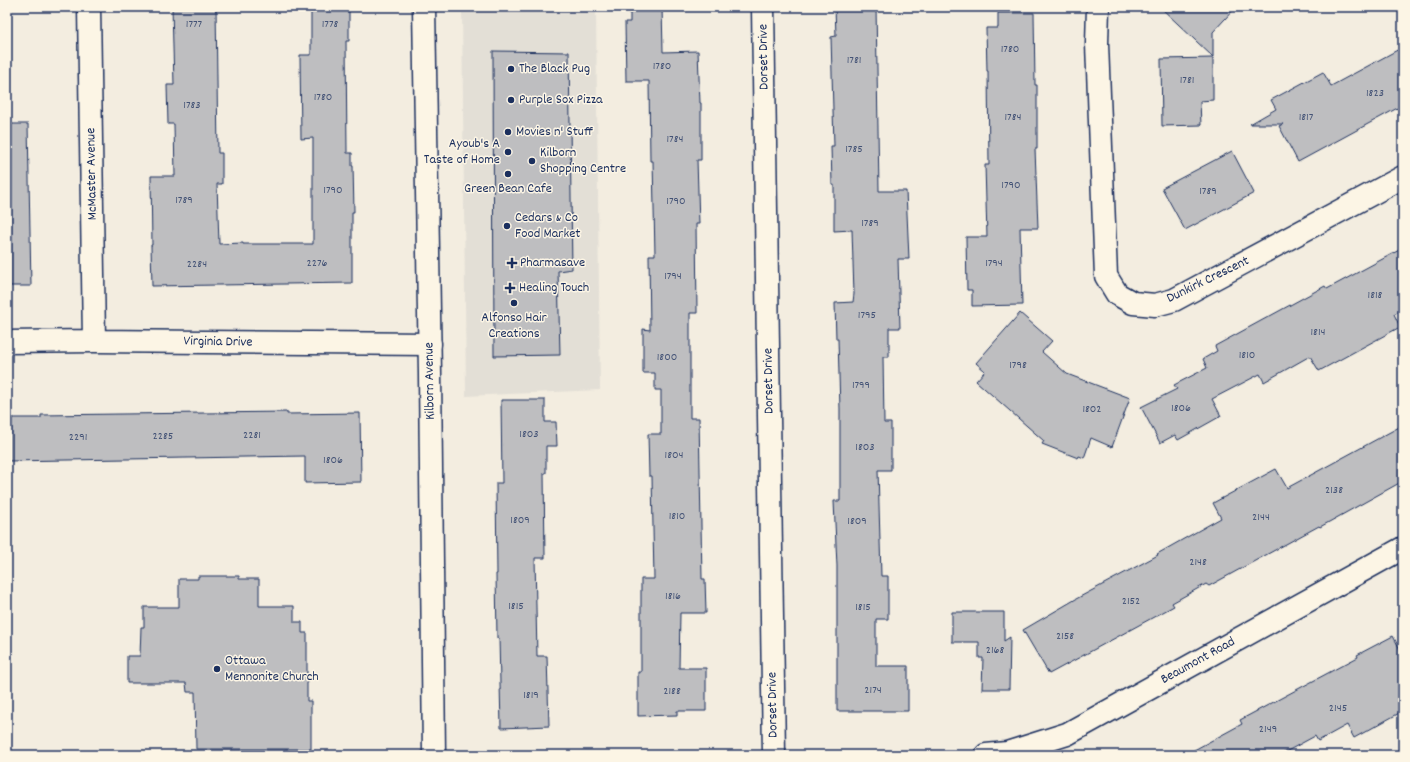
<svg xmlns="http://www.w3.org/2000/svg" width="1410" height="762" viewBox="0 0 1410 762" font-family="Dekko,sans-serif">
	<style>
		.built { fill: #e3dfd6 }
		.building { fill: #bebec0; stroke: #1b2f5e }
		.lines { fill: none; stroke-linecap: round; stroke-linejoin: round }
		.street-casing { stroke: #1b2f5e; stroke-width: 25 }
		.secondary-casing { stroke: #1b2f5e; stroke-width: 25 }
		.street { stroke: #fcf5e5; stroke-width: 22 }
		.secondary { stroke: #fcf5e5; stroke-width: 22 }
		.poi-dot { fill: #1b2f5e; stroke: #fcf5e5; stroke-width: 1.5 }
		.labels { text-anchor: middle; dominant-baseline: central; stroke-width: 3; stroke-linejoin: round; paint-order: stroke }
		.number-label { font-size: 12px; fill: #445376 }
		.street-label { font-size: 14px; fill: #1b2f5e; stroke: #fcf5e5 }
		.poi-label { font-size: 14px; fill: #1b2f5e; stroke: #fcf5e5; text-anchor: start }
	</style>
	<rect width="100%" height="100%" fill="#f3ede0"/>
	<filter id="ink" filterUnits="userSpaceOnUse"><feTurbulence type="fractalNoise" baseFrequency=".025" numOctaves="2"/><feDisplacementMap in="SourceGraphic" scale="8" xChannelSelector="R" yChannelSelector="G"/><feConvolveMatrix kernelMatrix="1 2 1 2 8 2 1 2 1" color-interpolation-filters="sRGB"/></filter>
	<g filter="url(#ink)">
		<path class="built" d="M 462,7 L 596,7 L 600,390 L 466,396 Z"/>
		<path class="building" d="M 172,7 L 216,7 L 218,153 L 222,153 L 222,184 L 217,184 L 219,244 L 243,243 L 243,244 L 313,244 L 313,138 L 301,139 L 300,55 L 311,55 L 311,7 L 349,7 L 349,41 L 346,41 L 347,153 L 352,153 L 352,166 L 353,166 L 354,212 L 352,212 L 352,283 L 152,286 L 151,245 L 152,245 L 151,176 L 175,176 L 174,124 L 168,124 L 167,85 L 174,85 Z
			M 630,7 L 662,7 L 663,52 L 698,51 L 700,103 L 701,103 L 701,160 L 697,160 L 699,224 L 696,224 L 697,313 L 690,313 L 690,418 L 699,418 L 702,579 L 705,579 L 706,613 L 680,613 L 679,668 L 706,668 L 706,711 L 677,711 L 677,715 L 638,716 L 638,672 L 641,672 L 641,579 L 654,579 L 652,476 L 649,476 L 648,434 L 661,434 L 661,390 L 655,390 L 655,373 L 643,373 L 643,329 L 650,330 L 649,255 L 655,255 L 653,161 L 650,161 L 649,81 L 626,81 L 625,22 L 630,22 Z
			M 835,7 L 876,7 L 879,191 L 906,191 L 909,259 L 898,259 L 900,328 L 889,328 L 889,357 L 883,357 L 884,423 L 891,423 L 891,470 L 878,470 L 881,576 L 888,576 L 888,619 L 876,619 L 876,666 L 908,666 L 908,711 L 837,711 L 837,566 L 834,501 L 840,501 L 840,409 L 838,339 L 836,339 L 835,303 L 853,302 L 854,294 L 852,230 L 834,231 L 834,185 L 832,185 L 831,146 L 834,146 L 831,37 L 836,36 Z
			M 1160,7 L 1236,7 L 1213,32 L 1213,57 Z
			M 998,13 L 1034,13 L 1035,85 L 1037,85 L 1037,149 L 1035,149 L 1038,228 L 1020,228 L 1022,305 L 972,306 L 972,290 L 967,290 L 966,237 L 987,237 L 985,165 L 989,165 L 988,71 L 987,71 L 986,28 L 998,28 Z
			M 1403,47 L 1403,105 L 1298,162 L 1279,126 L 1283,124 L 1250,124 L 1276,109 L 1271,100 L 1323,72 L 1331,86 Z
			M 493,51 L 569,52 L 572,269 L 558,271 L 560,355 L 494,356 Z
			M 1213,58 L 1213,100 L 1200,101 L 1201,125 L 1162,126 L 1161,59 Z
			M 7,124 L 28,124 L 31,286 L 7,286 Z
			M 1232,151 L 1254,193 L 1185,230 L 1162,188 Z
			M 1403,248 L 1403,309 L 1394,314 L 1400,327 L 1319,371 L 1310,356 L 1264,382 L 1260,374 L 1212,399 L 1221,416 L 1178,440 L 1175,435 L 1160,443 L 1141,407 L 1177,389 L 1174,385 L 1207,368 L 1203,359 L 1217,351 L 1215,346 L 1325,286 L 1327,289 Z
			M 1020,313 L 1052,341 L 1042,352 L 1067,374 L 1130,398 L 1112,447 L 1091,438 L 1084,458 L 1079,456 L 1078,458 L 1042,444 L 1044,441 L 976,381 L 985,371 L 976,363 Z
			M 501,400 L 545,400 L 545,422 L 556,422 L 557,446 L 546,446 L 546,473 L 544,473 L 545,558 L 535,558 L 537,656 L 547,656 L 549,726 L 501,728 L 499,638 L 497,638 L 496,574 L 497,574 L 496,483 L 502,483 Z
			M 287,412 L 287,414 L 360,413 L 361,482 L 305,483 L 305,456 L 7,461 L 7,418 L 41,418 L 41,415 Z
			M 1403,425 L 1403,481 L 1320,527 L 1319,526 L 1209,586 L 1206,584 L 1172,603 L 1174,606 L 1049,674 L 1023,630 L 1076,599 L 1158,555 L 1157,554 L 1221,518 L 1213,503 L 1276,469 L 1287,488 Z
			M 198,576 L 239,576 L 239,579 L 259,579 L 259,606 L 294,606 L 294,622 L 302,622 L 302,633 L 307,633 L 307,701 L 311,701 L 311,749 L 196,749 L 195,692 L 187,692 L 186,683 L 127,683 L 127,656 L 140,656 L 141,627 L 144,627 L 144,607 L 179,607 L 179,579 L 198,579 Z
			M 952,612 L 1004,612 L 1004,641 L 1010,637 L 1009,689 L 982,689 L 983,658 L 979,658 L 979,642 L 952,642 Z
			M 1393,636 L 1403,655 L 1403,711 L 1354,738 L 1347,725 L 1318,741 L 1315,736 L 1280,755 L 1185,755 L 1242,724 L 1240,720 L 1358,657 L 1357,655 Z"/>
		<g class="lines">
			<defs>
				<path id="street" d="M 89,7 L 94,341
					M 763,7 L 774,755
					M 1098,7 L 1097,44 L 1106,276 L 1117,294 L 1133,303 L 1155,305 L 1174,300 L 1403,177
					M 7,342 L 94,341 L 430,344
					M 986,755 L 1007,753 L 1067,734 L 1403,548"/>
				<path id="secondary" d="M 424,7 L 430,374 L 434,755"/>
			</defs>
			<use href="#street" class="street-casing"/>
			<use href="#secondary" class="secondary-casing"/>
			<use href="#street" class="street"/>
			<use href="#secondary" class="secondary"/>
		</g>
	</g>
	<g class="poi-dot">
		<circle cx="511" cy="69" r="4"/>
		<circle cx="511" cy="100" r="4"/>
		<circle cx="508" cy="132" r="4"/>
		<circle cx="508" cy="152" r="4"/>
		<circle cx="532" cy="161" r="4"/>
		<circle cx="508" cy="174" r="4"/>
		<circle cx="507" cy="226" r="4"/>
		<path d="M510 257h4v4h4v4h-4v4h-4v-4h-4v-4h4z"/>
		<path d="M508 282h4v4h4v4h-4v4h-4v-4h-4v-4h4z"/>
		<circle cx="514" cy="303" r="4"/>
		<circle cx="217" cy="669" r="4"/>
	</g>
	<g class="labels">
		<g class="number-label">
			<text x="194" y="24">1777</text>
			<text x="330" y="24">1778</text>
			<text x="1010" y="49">1780</text>
			<text x="854" y="60">1781</text>
			<text x="662" y="66">1780</text>
			<text x="1187" y="80">1781</text>
			<text x="1375" y="93">1823</text>
			<text x="323" y="97">1780</text>
			<text x="192" y="105">1783</text>
			<text x="1013" y="117">1784</text>
			<text x="1306" y="117">1817</text>
			<text x="675" y="139">1784</text>
			<text x="854" y="149">1785</text>
			<text x="1011" y="185">1790</text>
			<text x="333" y="190">1790</text>
			<text x="1208" y="191">1789</text>
			<text x="184" y="200">1789</text>
			<text x="676" y="201">1790</text>
			<text x="870" y="223">1789</text>
			<text x="317" y="263">2276</text>
			<text x="994" y="263">1794</text>
			<text x="197" y="264">2284</text>
			<text x="673" y="276">1794</text>
			<text x="1375" y="295">1818</text>
			<text x="867" y="315">1795</text>
			<text x="1318" y="332">1814</text>
			<text x="1247" y="355">1810</text>
			<text x="667" y="357">1800</text>
			<text x="1018" y="365">1798</text>
			<text x="861" y="385">1799</text>
			<text x="1181" y="408">1806</text>
			<text x="1092" y="409">1802</text>
			<text x="529" y="434">1803</text>
			<text x="252" y="435">2281</text>
			<text x="163" y="436">2285</text>
			<text x="78" y="437">2291</text>
			<text x="865" y="447">1803</text>
			<text x="674" y="455">1804</text>
			<text x="333" y="460">1806</text>
			<text x="1334" y="490">2138</text>
			<text x="677" y="516">1810</text>
			<text x="1261" y="517">2144</text>
			<text x="520" y="520">1809</text>
			<text x="857" y="521">1809</text>
			<text x="1198" y="562">2148</text>
			<text x="673" y="596">1816</text>
			<text x="1131" y="601">2152</text>
			<text x="516" y="606">1815</text>
			<text x="863" y="607">1815</text>
			<text x="1065" y="636">2158</text>
			<text x="995" y="650">2168</text>
			<text x="873" y="690">2174</text>
			<text x="672" y="691">2188</text>
			<text x="531" y="695">1819</text>
			<text x="1338" y="708">2145</text>
			<text x="1268" y="729">2149</text>
		</g>
		<g class="street-label">
			<text transform="translate(764 57) rotate(-91)">Dorset Drive</text>
			<text transform="translate(92 174) rotate(-91)">McMaster Avenue</text>
			<text transform="translate(1208 280) rotate(-26)">Dunkirk Crescent</text>
			<text transform="translate(218 342) rotate(1)">Virginia Drive</text>
			<text transform="translate(430 381) rotate(-91)">Kilborn Avenue</text>
			<text transform="translate(769 381) rotate(-91)">Dorset Drive</text>
			<text transform="translate(1198 661) rotate(-29)">Beaumont Road</text>
			<text transform="translate(773 705) rotate(-91)">Dorset Drive</text>
		</g>
		<g class="poi-label">
			<text x="519" y="69">The Black Pug</text>
			<text x="519" y="100">Purple Sox Pizza</text>
			<text x="516" y="132">Movies n' Stuff</text>
			<text x="500" y="144" text-anchor="end">Ayoub's A<tspan x="500" dy="16">Taste of Home</tspan></text>
			<text x="540" y="153">Kilborn<tspan x="540" dy="16">Shopping Centre</tspan></text>
			<text x="508" y="189" text-anchor="middle">Green Bean Cafe</text>
			<text x="515" y="218">Cedars &amp; Co<tspan x="515" dy="16">Food Market</tspan></text>
			<text x="520" y="263">Pharmasave</text>
			<text x="519" y="288">Healing Touch</text>
			<text x="514" y="318" text-anchor="middle">Alfonso Hair<tspan x="514" dy="16">Creations</tspan></text>
			<text x="225" y="661">Ottawa<tspan x="225" dy="16">Mennonite Church</tspan></text>
		</g>
	</g>
	<rect width="1410" height="762" fill="none" stroke="#fcf5e5" stroke-width="24"/>
	<rect x="12" y="12" width="1386" height="738" fill="none" stroke="#1b2f5e" stroke-width="1.5" filter="url(#ink)"/>
</svg>
